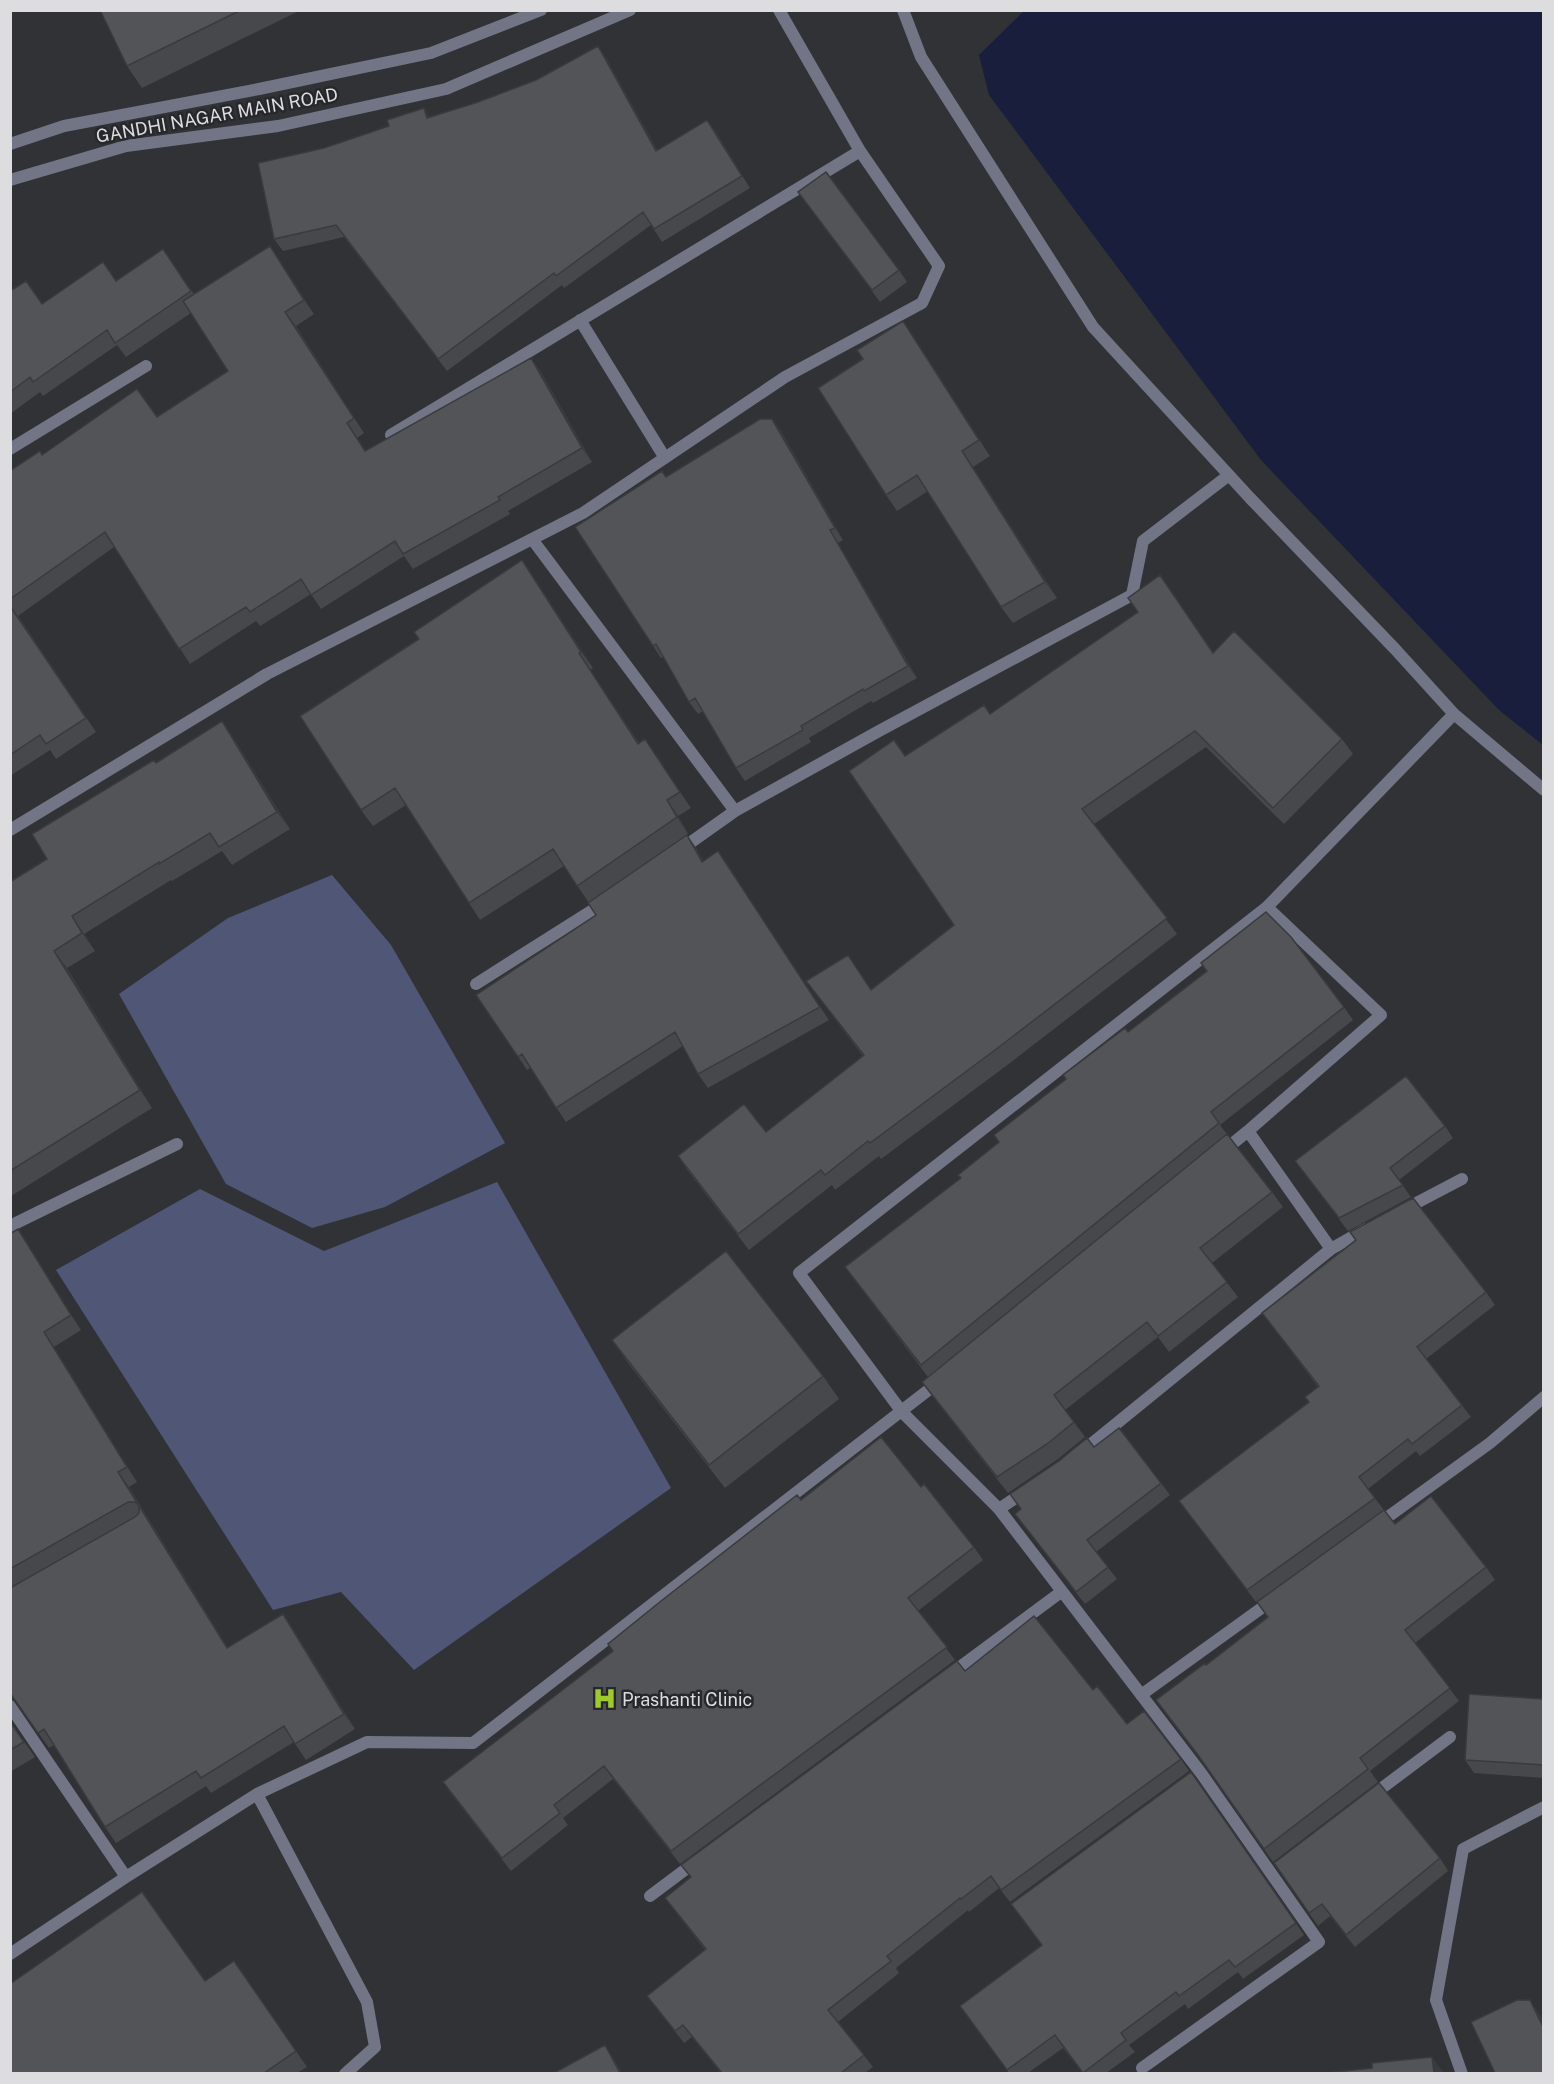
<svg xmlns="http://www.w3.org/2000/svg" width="1554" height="2084" viewBox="0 0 1554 2084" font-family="'Public Sans',sans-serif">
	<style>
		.green { fill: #505776 }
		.water { fill: #191e3c }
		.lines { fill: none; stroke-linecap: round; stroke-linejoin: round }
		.minor { stroke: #717585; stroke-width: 12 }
		.tertiary { stroke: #717585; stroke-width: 12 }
		.wall { fill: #47484c }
		.shaded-wall { fill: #393b3e }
		.building { fill: #525458; stroke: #393b3e; stroke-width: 1.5 }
		.labels { text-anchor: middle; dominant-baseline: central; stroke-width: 5; stroke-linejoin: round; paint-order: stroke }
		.street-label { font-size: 18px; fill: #dddde0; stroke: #27282c }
		.poi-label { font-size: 18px; fill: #dddde0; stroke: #27282c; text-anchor: start }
	</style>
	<rect width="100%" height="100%" fill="#313236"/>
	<path class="green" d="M 332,875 L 391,945 L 505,1143 L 385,1207 L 312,1228 L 226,1184 L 119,994 L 228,918 Z
		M 497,1182 L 671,1488 L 414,1670 L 341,1592 L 273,1610 L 56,1270 L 200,1189 L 324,1251 Z"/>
	<path class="water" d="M 1025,10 L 1543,11 L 1543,745 L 1499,710 L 1261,460 L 989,95 L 979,55 Z"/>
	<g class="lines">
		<path class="minor" d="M 903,10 L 921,57 L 1093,327 L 1250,498 L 1395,649 L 1454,714 L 1544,790
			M 580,320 L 665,458
			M 391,435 L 860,151
			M 10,449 L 146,366
			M 532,539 L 735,811
			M 10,830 L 267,674 L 583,513 L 785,377 L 922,303 L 939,266 L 860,151 L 779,10
			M 680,850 L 735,811 L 879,731 L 1132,595 L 1143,541 L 1229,475
			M 476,984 L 607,901
			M 1221,1153 L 1248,1131
			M 1403,1210 L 1462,1179
			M 10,1226 L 177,1144
			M 1331,1249 L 1366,1229
			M 1079,1454 L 1331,1249 L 1248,1131 L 1381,1015 L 1267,907
			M 999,1509 L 1026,1491
			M 1378,1524 L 1490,1443 L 1544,1397
			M 949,1675 L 1061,1592
			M 1141,1695 L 1274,1599
			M 10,1706 L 126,1877
			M 257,1794 L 367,2002 L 375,2047 L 345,2074
			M 1370,1797 L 1450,1737
			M 650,1896 L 698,1860
			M 10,1954 L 126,1877 L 257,1794 L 367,1742 L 473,1743 L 940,1381
			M 1142,2068 L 1319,1942 L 1201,1773 L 999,1509 L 902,1412 L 799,1273 L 1267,907 L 1454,714
			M 1462,2074 L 1436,2000 L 1463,1849 L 1544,1807"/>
		<path class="tertiary" d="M 10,144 L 64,126 L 259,89 L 431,53 L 541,10
			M 10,180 L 126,146 L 278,126 L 446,89 L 630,10"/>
	</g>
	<path class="wall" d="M 100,10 L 301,10 L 142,88 L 127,66 Z
		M 606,58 L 657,150 L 707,120 L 716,132 L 750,188 L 662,242 L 651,225 L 564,288 L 562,285 L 447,371 L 344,237 L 283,251 L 274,239 L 324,148 L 478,102 Z
		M 798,192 L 899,270 L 907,282 L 880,302 Z
		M 270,246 L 314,314 L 296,326 L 364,433 L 357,438 L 366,451 L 531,358 L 541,372 L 592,462 L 508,511 L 510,514 L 413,569 L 404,556 L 321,609 L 311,594 L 260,626 L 256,621 L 190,664 L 114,547 L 18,616 L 96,732 L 56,759 L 50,750 L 10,776 L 10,471 L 42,455 L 157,417 L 228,371 L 191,313 L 126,357 L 117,345 L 43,396 L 40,392 L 10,414 L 10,291 L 42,304 L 116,281 L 163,249 L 194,294 Z
		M 903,321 L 914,337 L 990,456 L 973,467 L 1057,598 L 1013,623 L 1001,607 L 928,491 L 897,511 L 886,495 L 863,359 Z
		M 772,419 L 781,431 L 843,540 L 838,543 L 917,678 L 873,703 L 871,701 L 809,738 L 811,742 L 745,781 L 736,768 L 703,711 L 698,714 L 689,702 L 663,657 L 661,658 L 653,646 L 666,477 Z
		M 522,560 L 593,668 L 590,670 L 639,743 L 645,739 L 691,808 L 678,816 L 688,834 L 687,835 L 696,848 L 703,861 L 718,851 L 829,1020 L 708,1088 L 698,1074 L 683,1046 L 566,1122 L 530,1068 L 527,1070 L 476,995 L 596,915 L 589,903 L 564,866 L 480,920 L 406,805 L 373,826 L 361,810 Z
		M 1213,652 L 1342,739 L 1353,754 L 1284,824 L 1206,747 L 1094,824 L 1177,934 L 1010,1063 L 881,1159 L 879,1156 L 835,1190 L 832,1185 L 749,1250 L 688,1171 L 678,1156 L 766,1132 L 863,1056 L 806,981 L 848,955 L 871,989 L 954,925 L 905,756 L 991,714 Z
		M 222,721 L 234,739 L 290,829 L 232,865 L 222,851 L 172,881 L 171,880 L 84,934 L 95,951 L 67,968 L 152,1108 L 11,1196 L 10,882 L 47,859 L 156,762 Z
		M 1201,963 L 1344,1007 L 1353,1020 L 1220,1125 L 1272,1192 L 1283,1207 L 1212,1263 L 1238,1297 L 1169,1352 L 1158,1337 L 1065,1410 L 1085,1437 L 1058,1459 L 1008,1493 L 933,1397 L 922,1382 L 928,1377 L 845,1267 L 961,1178 L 1128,1032 L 1206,971 Z
		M 1445,1126 L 1453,1138 L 1399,1180 L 1411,1197 L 1348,1231 L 1295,1161 Z
		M 18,1229 L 28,1245 L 81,1330 L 54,1347 L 137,1482 L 129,1487 L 228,1648 L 283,1614 L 293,1629 L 355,1729 L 306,1760 L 294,1742 L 211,1793 L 206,1786 L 116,1843 L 105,1827 L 54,1745 L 49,1748 L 16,1701 L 13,1698 L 10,1699 L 10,1234 Z
		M 1350,1232 L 1486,1292 L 1495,1305 L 1426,1359 L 1471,1417 L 1420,1456 L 1416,1451 L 1368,1489 L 1384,1510 L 1256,1602 L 1179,1501 L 1309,1402 L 1318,1387 L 1262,1313 L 1355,1240 Z
		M 612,1340 L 823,1376 L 839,1399 L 725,1488 L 628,1363 Z
		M 1094,1447 L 1161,1483 L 1170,1495 L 1096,1552 L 1117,1579 L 1085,1604 L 1015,1514 L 1021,1509 L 1010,1494 Z
		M 921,1487 L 974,1547 L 983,1560 L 918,1611 L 955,1660 L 680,1864 L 613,1779 L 563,1818 L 568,1825 L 511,1871 L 452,1795 L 443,1782 L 613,1651 L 608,1644 L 801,1500 Z
		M 1395,1524 L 1486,1567 L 1495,1580 L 1415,1643 L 1459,1701 L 1370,1771 L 1378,1782 L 1273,1862 L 1207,1768 L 1156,1700 L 1206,1665 L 1267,1617 L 1257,1602 Z
		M 965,1671 L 1093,1690 L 1127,1724 L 1181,1759 L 1189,1771 L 1010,1902 L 999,1888 L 969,1912 L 968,1910 L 896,1968 L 899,1973 L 838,2022 L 873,2067 L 865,2073 L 721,2073 L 692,2037 L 684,2043 L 647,1996 L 705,1950 L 665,1898 L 691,1878 L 681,1865 Z
		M 1544,1699 L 1544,1778 L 1474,1773 L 1465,1760 Z
		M 10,1721 L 35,1757 L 10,1772 Z
		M 1191,1772 L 1304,1935 L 1243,1979 L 1238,1972 L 1188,2009 L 1185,2004 L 1129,2045 L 1135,2052 L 1106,2073 L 1083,2073 L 1063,2048 L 1028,2073 L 1009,2073 L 960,2006 L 1042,1946 Z
		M 1440,1858 L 1448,1871 L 1355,1947 L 1330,1916 L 1318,1926 L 1274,1863 Z
		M 234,1961 L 307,2067 L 297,2073 L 10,2073 L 205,1981 Z"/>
	<path class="shaded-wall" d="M 598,46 L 606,58 L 664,163 L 656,151 Z
		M 424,108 L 432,120 L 427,118 Z
		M 707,120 L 716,132 L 750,188 L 742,176 Z
		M 270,246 L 280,260 L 314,314 L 304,300 Z
		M 285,312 L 296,326 L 364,433 L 354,418 Z
		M 903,321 L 914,337 L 990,456 L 979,440 Z
		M 531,358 L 541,372 L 592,462 L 582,448 Z
		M 772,419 L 781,431 L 843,540 L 835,528 Z
		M 962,451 L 973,467 L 1057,598 L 1045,582 Z
		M 830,530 L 838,543 L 917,678 L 908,666 Z
		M 522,560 L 533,576 L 593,668 L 581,652 Z
		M 579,653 L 590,670 L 650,760 L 638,744 Z
		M 222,721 L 234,739 L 290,829 L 277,812 Z
		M 645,739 L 657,755 L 691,808 L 680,792 Z
		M 667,800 L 678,816 L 688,834 L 677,817 Z
		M 687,835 L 696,848 L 712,875 L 702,862 Z
		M 718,851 L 728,865 L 829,1020 L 820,1007 Z
		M 72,916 L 84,934 L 95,951 L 82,933 Z
		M 54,951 L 67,968 L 152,1108 L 140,1090 Z
		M 18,1229 L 28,1245 L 81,1330 L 71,1315 Z
		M 44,1332 L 54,1347 L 137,1482 L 127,1467 Z
		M 118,1472 L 129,1487 L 238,1664 L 227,1648 Z
		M 283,1614 L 293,1629 L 355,1729 L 344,1714 Z
		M 1530,2000 L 1542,2018 L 1544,2020 L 1544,2029 Z
		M 605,2045 L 615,2060 L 622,2073 L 620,2073 Z
		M 1432,2057 L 1444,2073 L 1434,2073 Z"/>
	<path class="building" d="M 100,10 L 241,10 L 127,66 Z
		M 598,46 L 656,151 L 707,120 L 742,176 L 654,229 L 643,212 L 556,276 L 554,273 L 438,359 L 336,225 L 274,239 L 258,163 L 324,148 L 389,126 L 387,120 L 424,108 L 427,118 L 478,102 L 536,80 Z
		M 826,172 L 899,270 L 872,290 L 798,192 Z
		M 270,246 L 304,300 L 285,312 L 354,418 L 347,423 L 365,451 L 531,358 L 582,448 L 498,497 L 500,500 L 403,554 L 395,541 L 311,595 L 301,579 L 250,612 L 246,607 L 179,649 L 105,532 L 10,599 L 10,471 L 40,451 L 42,455 L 137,389 L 157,417 L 228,371 L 183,301 Z
		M 163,249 L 191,291 L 115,343 L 107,330 L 33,382 L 30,377 L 10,392 L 10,291 L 26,281 L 42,304 L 103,262 L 116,281 Z
		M 903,321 L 979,440 L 962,451 L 1045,582 L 1001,607 L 917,475 L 886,495 L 818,388 L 863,359 L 857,350 Z
		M 760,419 L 772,419 L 835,528 L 830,530 L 908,666 L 864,691 L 863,689 L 801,726 L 803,730 L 736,768 L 695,698 L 689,702 L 656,644 L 653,646 L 575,527 L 662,471 L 666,477 Z
		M 522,560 L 581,652 L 579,653 L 638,744 L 645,739 L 680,792 L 667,800 L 677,817 L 577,886 L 553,849 L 469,903 L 395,788 L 361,810 L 300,716 L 419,639 L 414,632 Z
		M 1160,575 L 1213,653 L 1234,631 L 1342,739 L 1273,808 L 1195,731 L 1082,809 L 1167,918 L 999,1047 L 870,1143 L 868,1141 L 825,1175 L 821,1170 L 738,1234 L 678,1156 L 744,1104 L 766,1132 L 864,1055 L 806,981 L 848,955 L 871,990 L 954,925 L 849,771 L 894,740 L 905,756 L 984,705 L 990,714 L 1138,612 L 1128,598 Z
		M 10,606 L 86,718 L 46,744 L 40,735 L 10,755 Z
		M 222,721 L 277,812 L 219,847 L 210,833 L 159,864 L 159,862 L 72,916 L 82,933 L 54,951 L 140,1090 L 10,1171 L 10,882 L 47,859 L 32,834 L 154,760 L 156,763 Z
		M 687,835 L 702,862 L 718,851 L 820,1007 L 698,1074 L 675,1032 L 556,1108 L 522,1054 L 518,1057 L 476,995 L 596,915 L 588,903 Z
		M 1266,912 L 1291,937 L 1344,1007 L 1211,1112 L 1219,1123 L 921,1365 L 845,1267 L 961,1178 L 958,1175 L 999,1142 L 994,1135 L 1066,1079 L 1063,1075 L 1125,1028 L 1128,1032 L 1207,971 L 1201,963 Z
		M 1406,1076 L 1445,1126 L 1390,1168 L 1403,1185 L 1339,1218 L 1295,1161 Z
		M 1227,1134 L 1272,1192 L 1200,1248 L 1227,1282 L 1158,1336 L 1147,1322 L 1054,1395 L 1074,1422 L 1047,1444 L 997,1477 L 922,1382 Z
		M 1413,1198 L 1486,1292 L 1417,1347 L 1462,1405 L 1412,1444 L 1408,1439 L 1359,1477 L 1375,1498 L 1247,1590 L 1179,1501 L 1309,1402 L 1305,1397 L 1319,1386 L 1262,1313 L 1356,1240 L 1350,1232 Z
		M 18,1229 L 71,1315 L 44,1332 L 127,1467 L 118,1472 L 227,1648 L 283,1614 L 344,1714 L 295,1744 L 284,1726 L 201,1778 L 196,1771 L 105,1827 L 44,1729 L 38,1733 L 10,1693 L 10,1588 L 135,1517 L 139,1513 L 139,1506 L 135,1502 L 128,1502 L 10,1569 L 10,1234 Z
		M 726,1251 L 823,1376 L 709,1465 L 612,1340 Z
		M 1119,1428 L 1161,1483 L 1087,1540 L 1108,1567 L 1076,1592 L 1015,1514 L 1021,1509 L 1010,1494 L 1059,1461 L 1087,1438 L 1094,1447 Z
		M 881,1437 L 921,1487 L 924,1484 L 974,1547 L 908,1598 L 947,1647 L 671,1851 L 604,1766 L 554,1805 L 560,1813 L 502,1858 L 443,1782 L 613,1651 L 608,1644 L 661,1601 L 797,1495 L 801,1500 Z
		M 1431,1496 L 1486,1567 L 1405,1630 L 1450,1688 L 1360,1758 L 1368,1769 L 1264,1849 L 1198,1755 L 1156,1700 L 1204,1664 L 1206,1665 L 1268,1617 L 1257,1602 L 1384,1510 L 1395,1524 Z
		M 1034,1616 L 1093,1690 L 1097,1686 L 1127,1724 L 1144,1711 L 1181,1759 L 1001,1890 L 991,1876 L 961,1899 L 960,1898 L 887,1956 L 891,1961 L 828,2010 L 864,2055 L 841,2073 L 722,2073 L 683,2025 L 675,2031 L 647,1996 L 706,1949 L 665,1898 L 691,1877 L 681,1865 L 957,1661 L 965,1671 Z
		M 1469,1694 L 1544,1699 L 1544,1765 L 1465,1760 Z
		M 10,1722 L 24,1742 L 10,1750 Z
		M 1191,1772 L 1296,1923 L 1235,1967 L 1229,1960 L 1179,1996 L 1176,1992 L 1121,2033 L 1126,2040 L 1083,2073 L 1055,2035 L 1007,2070 L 960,2006 L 1042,1945 L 1011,1904 Z
		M 1379,1783 L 1440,1858 L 1346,1935 L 1322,1904 L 1309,1913 L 1274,1863 Z
		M 142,1892 L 205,1981 L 234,1961 L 296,2051 L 264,2073 L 10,2073 L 10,1984 Z
		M 1517,2000 L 1530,2000 L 1544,2029 L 1544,2073 L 1495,2073 L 1471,2022 Z
		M 605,2045 L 620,2073 L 554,2073 Z
		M 1432,2057 L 1434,2073 L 1327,2073 L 1372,2068 L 1372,2063 Z"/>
	<defs>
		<symbol id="hospital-bare" viewBox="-9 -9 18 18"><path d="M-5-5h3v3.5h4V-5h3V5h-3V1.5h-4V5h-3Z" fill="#9fca2c" stroke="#27282c" stroke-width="2.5" paint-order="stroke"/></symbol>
	</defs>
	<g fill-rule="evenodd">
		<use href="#hospital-bare" x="588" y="1682" width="33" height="33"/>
	</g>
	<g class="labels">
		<g class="street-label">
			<text transform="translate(217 115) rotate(-10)">GANDHI NAGAR MAIN ROAD</text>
		</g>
		<g class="poi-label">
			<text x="622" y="1699">Prashanti Clinic</text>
		</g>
	</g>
	<rect width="1554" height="2084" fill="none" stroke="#dddde0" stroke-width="24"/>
</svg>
